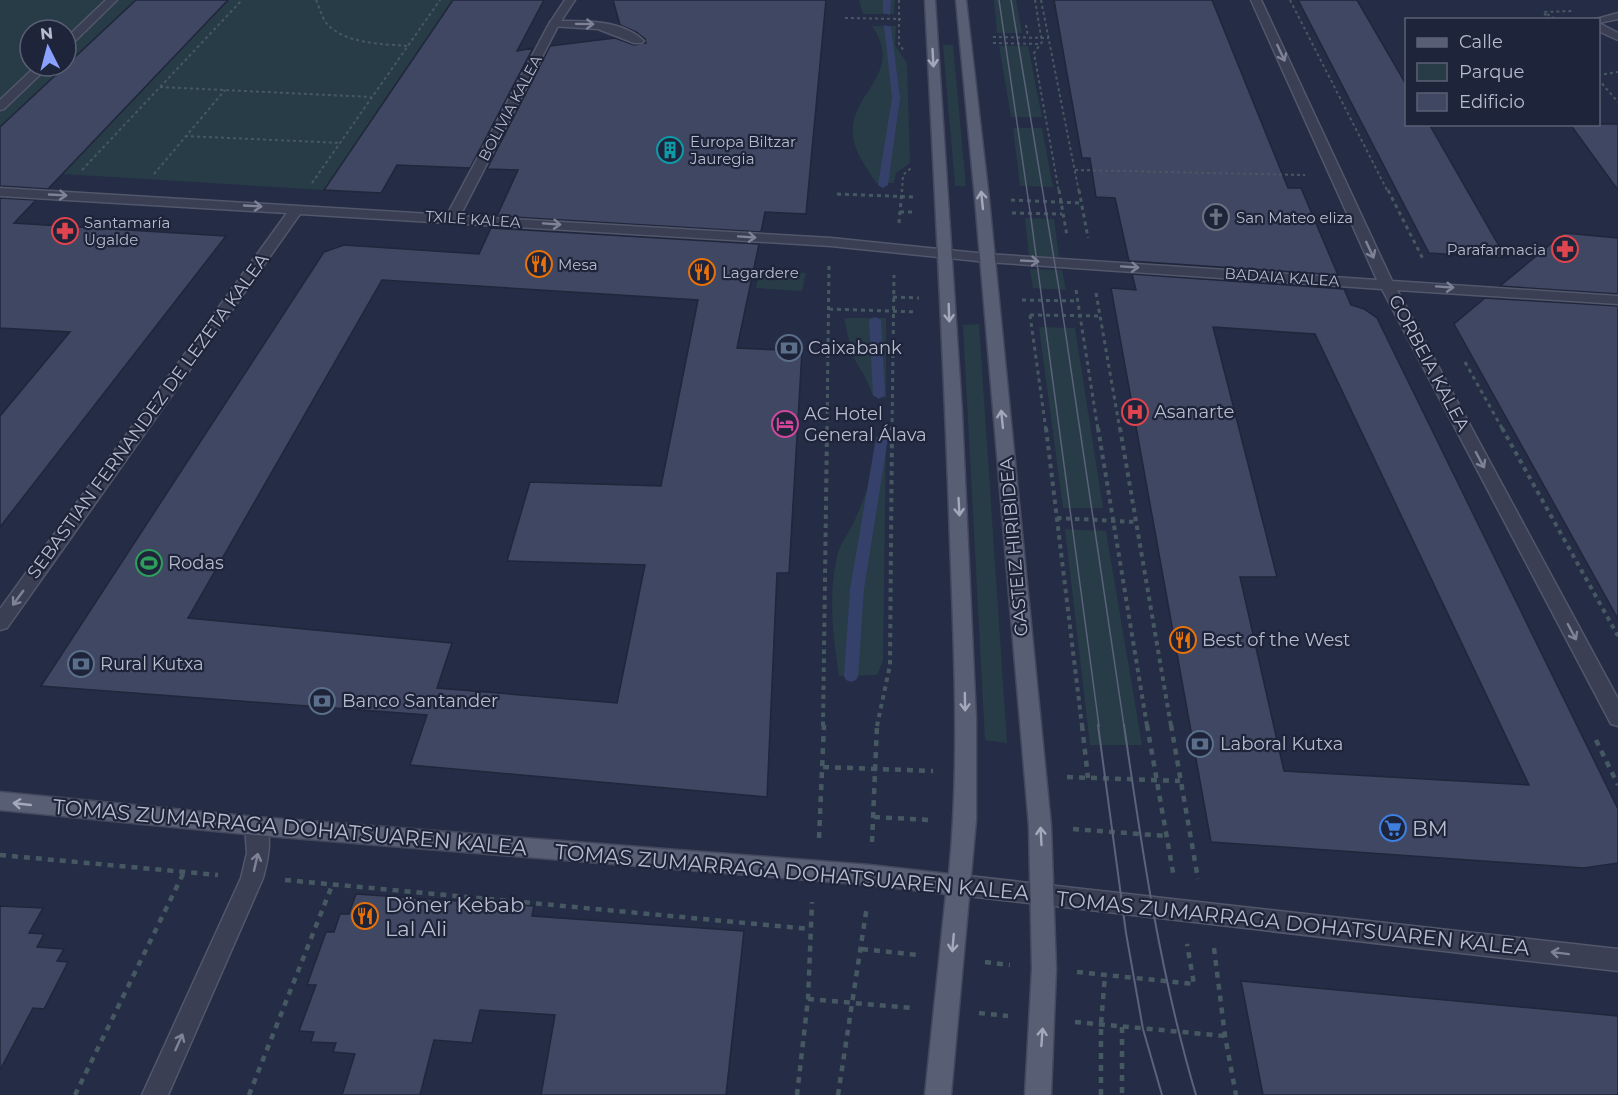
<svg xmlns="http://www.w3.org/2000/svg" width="1618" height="1095" viewBox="0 0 1618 1095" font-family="Montserrat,sans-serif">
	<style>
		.green { fill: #273c46 }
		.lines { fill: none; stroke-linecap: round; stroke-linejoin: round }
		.stream { fill: #36416b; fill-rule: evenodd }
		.building { fill: #3f4762; stroke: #20263b; stroke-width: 1.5; fill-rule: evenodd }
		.lane-casing { stroke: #52576b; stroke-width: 3 }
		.street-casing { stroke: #52576b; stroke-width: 3 }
		.primary-casing { stroke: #43485d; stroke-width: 3 }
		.path-far3 { stroke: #465962; stroke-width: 2; stroke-dasharray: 3 3; stroke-linecap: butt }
		.path-far2 { stroke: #465962; stroke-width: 3; stroke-dasharray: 4 4; stroke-linecap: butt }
		.path-far1 { stroke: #465962; stroke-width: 4; stroke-dasharray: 4.5 4.5; stroke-linecap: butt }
		.path { stroke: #465962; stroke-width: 4.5; stroke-dasharray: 6 6; stroke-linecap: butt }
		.lane { fill: #3a3f54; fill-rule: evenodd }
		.street { fill: #3a3f54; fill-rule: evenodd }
		.primary { fill: #585e74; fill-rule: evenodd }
		.tram-far1 { stroke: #5c627b; stroke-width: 1.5 }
		.tram { stroke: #5c627b; stroke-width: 2 }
		.oneway { stroke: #7f8397 }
		.oneway2 { stroke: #a4a8bc }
		.labels { text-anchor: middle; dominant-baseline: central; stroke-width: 4.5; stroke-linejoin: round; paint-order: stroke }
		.far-street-label { font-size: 15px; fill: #b7bbce; stroke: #1e243a }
		.far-poi-label { font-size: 15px; fill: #b7bbce; stroke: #1e243a; text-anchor: start }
		.poi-label { font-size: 18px; fill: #b7bbce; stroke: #1e243a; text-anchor: start }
		.street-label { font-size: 18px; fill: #b7bbce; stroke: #1e243a }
		.near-street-label { font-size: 21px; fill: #b7bbce; stroke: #1e243a }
		.near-poi-label { font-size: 21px; fill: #b7bbce; stroke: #1e243a; text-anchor: start }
	</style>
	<rect width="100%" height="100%" fill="#252c45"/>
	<path class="green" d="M 0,0 L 136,0 L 66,65 L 66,30 L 30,30 L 30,66 L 65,66 L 0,127 Z
		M 228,0 L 453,0 L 324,190 L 62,174 Z
		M 859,0 L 895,0 L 894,14 L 863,14 Z
		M 994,0 L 1016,0 L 1022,33 L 997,33 Z
		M 872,26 L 896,26 L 895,45 L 907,63 L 910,163 L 896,173 L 894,183 L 876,183 C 868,170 858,157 854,142 C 843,94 907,77 872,26 Z
		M 943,45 L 953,45 L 966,186 L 955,186 Z
		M 999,46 L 1028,46 L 1042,117 L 1011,117 Z
		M 1013,128 L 1042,128 L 1053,187 L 1020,186 Z
		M 1025,218 L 1054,219 L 1059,257 L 1029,256 Z
		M 1030,269 L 1062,270 L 1066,290 L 1033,288 Z
		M 760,270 L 806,273 L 802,291 L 756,288 Z
		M 844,318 L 886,318 L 886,398 L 873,396 L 865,377 L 852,355 Z
		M 979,324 L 1007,743 L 985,740 L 963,325 Z
		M 1039,327 L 1075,328 L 1103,508 L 1063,508 Z
		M 886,435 L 883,661 L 877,675 L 839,676 C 833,636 828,597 837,557 C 839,545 848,534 853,524 C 867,493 876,470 876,436 Z
		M 1065,529 L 1106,531 L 1142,745 L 1090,745 Z"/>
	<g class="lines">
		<path class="stream" d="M 883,0 L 891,0 L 890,15 L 883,13 Z
			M 884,25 L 891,27 L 900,98 L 888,185 L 883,188 L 878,185 L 892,98 Z
			M 875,317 L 881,320 L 885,395 L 879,399 L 873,395 L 869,320 Z
			M 882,434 L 888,438 L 864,589 L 858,676 L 856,680 L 851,682 L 846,680 L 844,676 L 850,589 L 876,438 Z"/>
	</g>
	<path class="building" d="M 136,0 L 228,0 L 48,189 L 0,186 L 0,127 Z
		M 453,0 L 544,0 L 517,51 L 533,48 L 470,168 L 397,165 L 381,193 L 324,190 Z
		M 613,0 L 826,0 L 806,214 L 765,212 L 761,232 L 497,216 L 518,170 L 487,169 L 550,46 L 615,38 L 634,45 L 646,43 L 645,39 L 636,32 L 620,25 Z
		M 1054,0 L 1212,0 L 1288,188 L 1301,188 L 1338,275 L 1129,261 L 1115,198 L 1096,197 L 1090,158 L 1082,158 Z
		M 1298,0 L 1357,0 L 1407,86 L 1407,124 L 1429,124 L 1506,258 L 1429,253 Z
		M 1570,124 L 1618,124 L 1618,190 Z
		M 0,198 L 36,200 L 14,223 L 226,236 L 0,527 L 0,416 L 70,332 L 0,328 Z
		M 491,228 L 759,244 L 737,348 L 802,351 L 789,573 L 777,573 L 767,797 L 410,765 L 427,715 L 41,686 L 324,252 L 344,245 L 479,254 ZM 382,280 L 698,300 L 661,486 L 530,482 L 507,561 L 645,565 L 617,703 L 437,688 L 452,643 L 188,618 Z
		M 1564,233 L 1618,238 L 1618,294 L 1500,286 Z
		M 1132,274 L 1344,289 L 1351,305 L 1364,309 L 1377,318 L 1618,809 L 1618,863 L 1584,868 L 1211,842 L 1111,288 L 1136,290 ZM 1213,327 L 1315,334 L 1529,785 L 1284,771 L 1240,577 L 1277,577 Z
		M 1485,298 L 1618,306 L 1618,619 L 1454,324 Z
		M 356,894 L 534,906 L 532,916 L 744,931 L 726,1095 L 541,1095 L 555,1015 L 480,1010 L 472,1043 L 434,1040 L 420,1095 L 342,1095 L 355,1054 L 333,1052 L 336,1043 L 311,1042 L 314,1032 L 299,1031 L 316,985 L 307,985 L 326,932 L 334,932 L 340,914 L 349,914 Z
		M 0,906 L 43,908 L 29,933 L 44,934 L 37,947 L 64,949 L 57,961 L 68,962 L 44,1009 L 33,1008 L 0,1070 Z
		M 1241,981 L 1618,1016 L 1618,1095 L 1263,1095 Z"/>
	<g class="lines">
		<defs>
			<path id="lane" d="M 1618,13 L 1618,19 L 1599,23 L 1618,33 L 1618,40 L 1598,31 L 1598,20 L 1593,20 Z
				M 554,21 C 583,21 621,19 644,41 L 642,43 L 634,43 L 598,29 L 550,26 L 550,22 Z"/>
			<path id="street" d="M 106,0 L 117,0 L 70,46 L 66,47 L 66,38 Z
				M 565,0 L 575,0 L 559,24 L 460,216 L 831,238 L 987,254 L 1377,280 L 1251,0 L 1261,0 L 1392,281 L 1618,296 L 1618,304 L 1397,290 L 1618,699 L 1618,726 L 1611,724 L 1382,289 L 987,262 L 831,246 L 300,214 L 7,628 L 0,630 L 0,609 L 287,213 L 0,196 L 0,188 L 447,215 L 549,24 Z
				M 36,66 L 49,66 L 4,109 L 0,110 L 0,100 Z
				M 256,817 L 264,819 C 273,838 268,859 263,878 L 168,1095 L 142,1095 L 241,878 L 247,853 L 245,826 L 248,819 Z
				M 959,875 L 1618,949 L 1618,971 L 959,895 L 951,892 L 948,885 L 951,878 Z"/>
			<path id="primary" d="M 925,0 L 935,0 L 962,413 L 976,719 L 976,820 L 951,1095 L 925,1095 L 946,894 L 870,885 L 256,835 L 0,810 L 0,792 L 256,817 L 870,865 L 949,874 C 960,762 954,650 950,539 C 944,359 934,180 925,0 Z
				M 956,0 L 966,0 L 989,199 L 1051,826 L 1056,969 L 1051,1095 L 1025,1095 L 1032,969 L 1029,826 L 975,199 Z"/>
		</defs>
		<use href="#lane" class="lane-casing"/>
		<use href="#street" class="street-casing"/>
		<use href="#primary" class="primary-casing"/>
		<path class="path-far3" d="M 316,0 C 320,8 322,20 329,26 C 348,44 383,44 408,46
			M 899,0 L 899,44 L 904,51
			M 1035,0 L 1042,42 L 1034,53 L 1059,192
			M 1041,0 L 1079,192
			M 1290,0 L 1388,192
			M 1547,14 L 1557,20
			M 845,18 L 901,19
			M 1550,20 L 1543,12 L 1573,11
			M 1026,25 L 1028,37
			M 993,37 L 1049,38
			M 993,43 L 1041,44
			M 1598,75 L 1618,72
			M 1598,79 L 1618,102
			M 160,87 L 371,97
			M 185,136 L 341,143
			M 82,170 L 242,0
			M 1075,170 L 1305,175
			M 154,174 L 225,90
			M 312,183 L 440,0
			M 902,192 L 903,175 L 911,168"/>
		<path class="path-far2" d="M 1059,190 L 1067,236
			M 1079,190 L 1088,238
			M 1388,190 L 1424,261
			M 837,194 L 914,197
			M 1011,200 L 1081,203
			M 900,212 L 915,212
			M 1012,213 L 1062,214
			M 899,223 L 902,190
			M 1076,290 L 1098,430
			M 1096,293 L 1120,430
			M 893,297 L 919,298
			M 1022,300 L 1078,301
			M 829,309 L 917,312
			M 1030,315 L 1046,430
			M 1030,315 L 1101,316
			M 1465,362 L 1503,430
			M 827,430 L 829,266
			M 892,430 L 894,275"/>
		<path class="path-far1" d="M 1046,428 L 1082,726
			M 1098,428 L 1147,726
			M 1120,428 L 1171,726
			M 1502,428 L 1618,636
			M 1057,518 L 1136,522
			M 823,726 L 827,428
			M 877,726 L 890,665 L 892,428"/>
		<path class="path" d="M 1082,725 L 1088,778
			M 1147,725 L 1174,878
			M 1171,725 L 1198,879
			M 1596,740 L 1618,785
			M 823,767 L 933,771
			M 1067,777 L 1180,781
			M 874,817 L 930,820
			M 1073,829 L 1166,836
			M 819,838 L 824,725
			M 872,842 L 877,725
			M 0,855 L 218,875
			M 285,880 L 810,929
			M 1214,948 L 1225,1036 L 1236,1095
			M 862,949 L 918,955
			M 985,962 L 1010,965
			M 1077,972 L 1194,984 L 1187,944
			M 808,999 L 912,1008
			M 979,1013 L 1008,1016
			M 1075,1022 L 1225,1036
			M 1122,1027 L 1122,1095
			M 75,1095 L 184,872
			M 249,1095 L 333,883
			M 797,1095 L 808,999 L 812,902
			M 838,1095 L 867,906
			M 1101,1095 L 1101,1024 L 1105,975"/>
		<use href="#lane" class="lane"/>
		<use href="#street" class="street"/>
		<use href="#primary" class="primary"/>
		<path class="tram-far1" d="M 999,0 L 1031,218 L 1099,726
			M 1011,0 L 1059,289 L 1124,726"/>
		<path class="tram" d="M 1098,725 L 1126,933 L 1143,1029 L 1162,1095
			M 1124,725 C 1142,850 1160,974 1196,1095"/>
	</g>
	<defs><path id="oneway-shaft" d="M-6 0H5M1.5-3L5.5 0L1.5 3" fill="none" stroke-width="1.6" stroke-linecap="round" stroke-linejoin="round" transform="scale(1.5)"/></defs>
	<g class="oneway">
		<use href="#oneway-shaft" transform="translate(585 24) rotate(1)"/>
		<use href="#oneway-shaft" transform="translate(1281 53) rotate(65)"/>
		<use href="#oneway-shaft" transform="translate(58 195) rotate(3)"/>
		<use href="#oneway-shaft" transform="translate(253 206) rotate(3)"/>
		<use href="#oneway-shaft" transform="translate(552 224) rotate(4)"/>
		<use href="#oneway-shaft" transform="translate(747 237) rotate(4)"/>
		<use href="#oneway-shaft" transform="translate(1370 250) rotate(65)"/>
		<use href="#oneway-shaft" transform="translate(1030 261) rotate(3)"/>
		<use href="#oneway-shaft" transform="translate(1130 267) rotate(4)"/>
		<use href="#oneway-shaft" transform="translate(1445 287) rotate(4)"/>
		<use href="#oneway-shaft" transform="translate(1480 460) rotate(62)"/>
		<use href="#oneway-shaft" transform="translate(18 598) rotate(126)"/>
		<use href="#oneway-shaft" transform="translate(1572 632) rotate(62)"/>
		<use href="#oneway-shaft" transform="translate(256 862) rotate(-77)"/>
		<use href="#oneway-shaft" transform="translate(1560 953) rotate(-173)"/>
		<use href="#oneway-shaft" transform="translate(179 1042) rotate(-66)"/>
	</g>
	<g class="oneway2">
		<use href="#oneway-shaft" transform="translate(933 58) rotate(87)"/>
		<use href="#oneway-shaft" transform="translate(982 200) rotate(-96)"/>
		<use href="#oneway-shaft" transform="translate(949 313) rotate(88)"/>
		<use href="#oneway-shaft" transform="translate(1002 419) rotate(-96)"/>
		<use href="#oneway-shaft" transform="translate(959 507) rotate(87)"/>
		<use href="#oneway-shaft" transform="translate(965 702) rotate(89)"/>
		<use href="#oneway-shaft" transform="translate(22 804) rotate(-174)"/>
		<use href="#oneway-shaft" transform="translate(1041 836) rotate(-93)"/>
		<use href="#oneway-shaft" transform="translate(953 943) rotate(95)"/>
		<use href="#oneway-shaft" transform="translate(1042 1037) rotate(-86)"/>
	</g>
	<defs>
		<symbol id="building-ring" viewBox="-11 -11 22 22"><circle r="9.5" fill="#1e243a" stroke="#0f9aa8" stroke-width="1.5"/><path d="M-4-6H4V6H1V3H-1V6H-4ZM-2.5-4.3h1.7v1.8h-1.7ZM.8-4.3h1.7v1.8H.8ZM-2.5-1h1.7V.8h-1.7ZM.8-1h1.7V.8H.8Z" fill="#0f9aa8"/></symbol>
		<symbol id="church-ring" viewBox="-11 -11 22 22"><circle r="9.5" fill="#1e243a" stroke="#6b7280" stroke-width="1.5"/><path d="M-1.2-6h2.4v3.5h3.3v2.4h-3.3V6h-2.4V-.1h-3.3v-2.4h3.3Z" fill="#6b7280"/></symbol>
		<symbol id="pharmacy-ring" viewBox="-11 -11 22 22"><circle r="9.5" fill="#1e243a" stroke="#e0444e" stroke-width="1.5"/><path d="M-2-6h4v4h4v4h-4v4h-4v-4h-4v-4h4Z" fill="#e0444e"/></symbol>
		<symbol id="restaurant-ring" viewBox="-11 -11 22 22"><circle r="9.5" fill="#1e243a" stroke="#e8710a" stroke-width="1.5"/><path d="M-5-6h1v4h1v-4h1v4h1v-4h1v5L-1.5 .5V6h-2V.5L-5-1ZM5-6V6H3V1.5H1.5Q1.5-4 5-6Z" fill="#e8710a"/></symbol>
		<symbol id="bank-ring" viewBox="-11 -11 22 22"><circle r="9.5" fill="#1e243a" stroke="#5c6f8a" stroke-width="1.5"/><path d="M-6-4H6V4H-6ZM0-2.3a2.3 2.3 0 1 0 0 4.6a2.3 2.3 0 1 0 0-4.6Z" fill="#5c6f8a"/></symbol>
		<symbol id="hospital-ring" viewBox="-11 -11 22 22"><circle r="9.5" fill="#1e243a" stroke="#e0444e" stroke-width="1.5"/><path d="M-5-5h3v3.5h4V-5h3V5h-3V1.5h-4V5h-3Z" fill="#e0444e"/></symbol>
		<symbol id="hotel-ring" viewBox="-11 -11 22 22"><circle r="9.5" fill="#1e243a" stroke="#d1479c" stroke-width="1.5"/><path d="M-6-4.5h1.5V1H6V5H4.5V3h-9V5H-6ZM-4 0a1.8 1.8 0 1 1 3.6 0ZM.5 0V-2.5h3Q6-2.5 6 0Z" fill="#d1479c"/></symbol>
		<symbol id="stadium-ring" viewBox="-11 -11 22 22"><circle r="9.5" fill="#1e243a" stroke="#2e9e5b" stroke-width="1.5"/><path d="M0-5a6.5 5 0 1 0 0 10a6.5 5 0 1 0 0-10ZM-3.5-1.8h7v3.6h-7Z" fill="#2e9e5b"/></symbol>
		<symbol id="supermarket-ring" viewBox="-11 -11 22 22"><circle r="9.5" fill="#1e243a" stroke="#3f7fe0" stroke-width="1.5"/><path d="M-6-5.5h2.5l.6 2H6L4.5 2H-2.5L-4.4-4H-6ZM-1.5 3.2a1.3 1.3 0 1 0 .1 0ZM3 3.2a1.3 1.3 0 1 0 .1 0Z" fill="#3f7fe0"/></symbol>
	</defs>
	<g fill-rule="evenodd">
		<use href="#building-ring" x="655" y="135" width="30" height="30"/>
		<use href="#church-ring" x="1201" y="202" width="30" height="30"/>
		<use href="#pharmacy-ring" x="50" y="216" width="30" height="30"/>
		<use href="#pharmacy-ring" x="1550" y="234" width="30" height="30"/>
		<use href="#restaurant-ring" x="524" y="249" width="30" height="30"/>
		<use href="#restaurant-ring" x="687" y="257" width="30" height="30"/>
		<use href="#bank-ring" x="774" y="333" width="30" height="30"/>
		<use href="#hospital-ring" x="1120" y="397" width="30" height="30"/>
		<use href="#hotel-ring" x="770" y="409" width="30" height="30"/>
		<use href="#stadium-ring" x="134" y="548" width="30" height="30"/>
		<use href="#restaurant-ring" x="1168" y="625" width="30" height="30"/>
		<use href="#bank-ring" x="66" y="649" width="30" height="30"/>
		<use href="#bank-ring" x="307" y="686" width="30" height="30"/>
		<use href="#bank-ring" x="1185" y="729" width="30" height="30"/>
		<use href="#supermarket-ring" x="1378" y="813" width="30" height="30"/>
		<use href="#restaurant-ring" x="350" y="901" width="30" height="30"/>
	</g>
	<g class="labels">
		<g class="far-street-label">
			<text transform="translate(510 108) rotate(-62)">BOLIVIA KALEA</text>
			<text transform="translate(473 219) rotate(4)">TXILE KALEA</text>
			<text transform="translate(1282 277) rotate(4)">BADAIA KALEA</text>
		</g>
		<g class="far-poi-label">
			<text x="690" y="141">Europa Biltzar<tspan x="690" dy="17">Jauregia</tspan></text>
			<text x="1236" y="217">San Mateo eliza</text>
			<text x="84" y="222">Santamaría<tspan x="84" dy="17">Ugalde</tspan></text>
			<text x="1546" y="249" text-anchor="end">Parafarmacia</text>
			<text x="558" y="264">Mesa</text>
			<text x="722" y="272">Lagardere</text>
		</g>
		<g class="poi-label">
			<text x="808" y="348">Caixabank</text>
			<text x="1154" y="412">Asanarte</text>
			<text x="804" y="414">AC Hotel<tspan x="804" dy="21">General Álava</tspan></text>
			<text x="168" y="563">Rodas</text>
			<text x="1202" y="640">Best of the West</text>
			<text x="100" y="664">Rural Kutxa</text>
			<text x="342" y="701">Banco Santander</text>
			<text x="1220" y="744">Laboral Kutxa</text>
		</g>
		<g class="street-label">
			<text transform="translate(1429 363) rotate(62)">GORBEIA KALEA</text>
			<text transform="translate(148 416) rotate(-54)">SEBASTIAN FERNANDEZ DE LEZETA KALEA</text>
			<text transform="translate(1014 547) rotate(-95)">GASTEIZ HIRIBIDEA</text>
		</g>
		<g class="near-street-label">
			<text transform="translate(290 827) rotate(5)">TOMAS ZUMARRAGA DOHATSUAREN KALEA</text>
			<text transform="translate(792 872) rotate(5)">TOMAS ZUMARRAGA DOHATSUAREN KALEA</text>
			<text transform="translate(1293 923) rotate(6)">TOMAS ZUMARRAGA DOHATSUAREN KALEA</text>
		</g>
		<g class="near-poi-label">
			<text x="1412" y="828">BM</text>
			<text x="385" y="904">Döner Kebab<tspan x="385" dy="24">Lal Ali</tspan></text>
		</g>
	</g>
	<rect x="1405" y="18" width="195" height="108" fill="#1e243a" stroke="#5b6075" stroke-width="1.5"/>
	<rect x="1417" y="38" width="30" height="9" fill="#585e74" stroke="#5b6075" stroke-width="1.5"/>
	<text x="1459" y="48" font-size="18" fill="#b7bbce">Calle</text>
	<rect x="1417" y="63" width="30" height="18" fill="#273c46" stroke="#5b6075" stroke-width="1.5"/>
	<text x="1459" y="78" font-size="18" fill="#b7bbce">Parque</text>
	<rect x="1417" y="93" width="30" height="18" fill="#3f4762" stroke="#5b6075" stroke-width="1.5"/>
	<text x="1459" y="108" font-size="18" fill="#b7bbce">Edificio</text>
	<g transform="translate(48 48) rotate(354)"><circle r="28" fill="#1e243a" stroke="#5b6075" stroke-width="1.5"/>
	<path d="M0-4.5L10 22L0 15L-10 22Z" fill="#8ba1ff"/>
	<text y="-9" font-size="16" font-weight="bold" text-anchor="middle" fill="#b7bbce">N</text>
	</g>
</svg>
